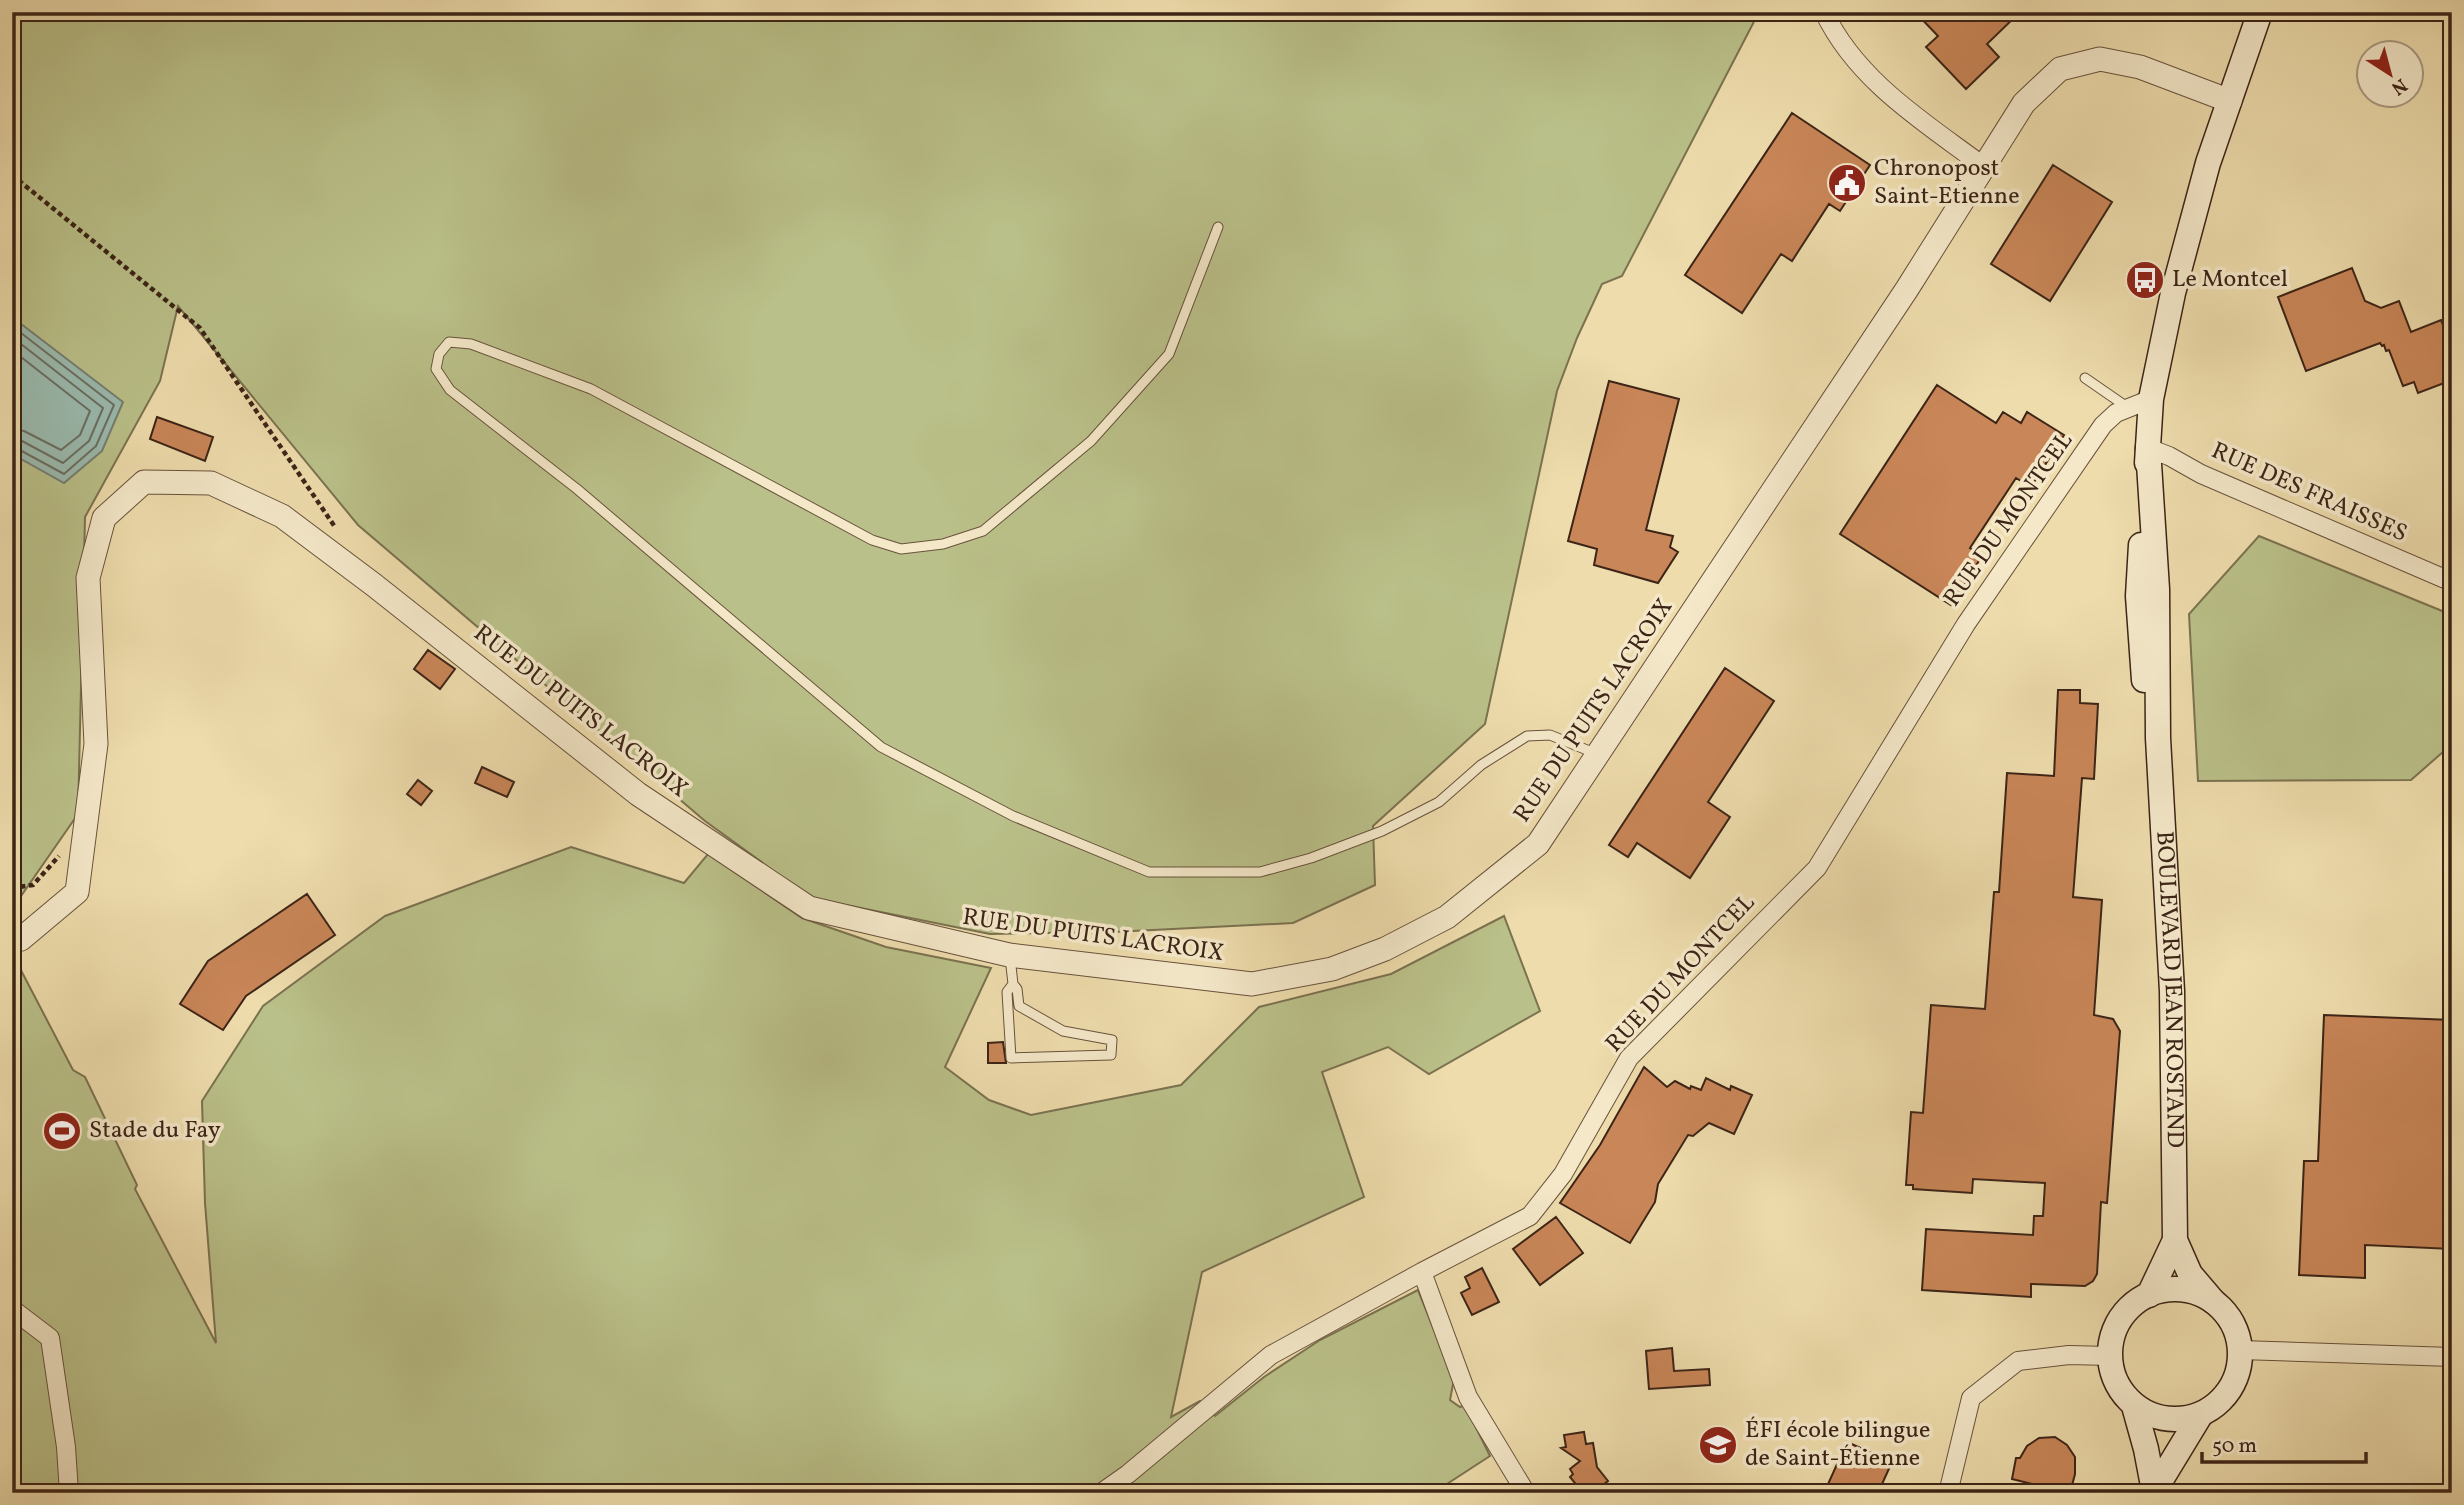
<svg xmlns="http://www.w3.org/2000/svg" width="2464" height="1505" viewBox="0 0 2464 1505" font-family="Vollkorn,serif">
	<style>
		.green { fill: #bac089; stroke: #7b7250; stroke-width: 2 }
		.water { fill: #9abaae; stroke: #747e72; stroke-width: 2 }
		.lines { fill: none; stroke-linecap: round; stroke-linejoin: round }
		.shore { stroke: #6b6f62; stroke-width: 2 }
		.building { fill: #c98658; stroke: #3c2417; stroke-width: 2 }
		.service-casing { stroke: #68523c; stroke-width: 11 }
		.minor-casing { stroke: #68523c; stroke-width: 20 }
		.tertiary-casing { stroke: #68523c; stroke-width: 25 }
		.secondary-casing { stroke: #3c2417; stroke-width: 27 }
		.path { stroke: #3c2417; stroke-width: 4.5; stroke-dasharray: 5 3.5; stroke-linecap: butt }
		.service { stroke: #f4e8c9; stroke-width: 9 }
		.minor { stroke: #f4e8c9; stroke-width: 18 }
		.tertiary { stroke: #f4e8c9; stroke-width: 23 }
		.secondary { stroke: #f4e8c9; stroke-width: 24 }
		.labels { text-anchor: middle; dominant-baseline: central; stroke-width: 7; stroke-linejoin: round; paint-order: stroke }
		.poi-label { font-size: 24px; fill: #3c2417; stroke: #f4e8c9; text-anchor: start }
		.street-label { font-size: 24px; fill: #3c2417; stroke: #f4e8c9 }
	</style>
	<rect width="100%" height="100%" fill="#eedcac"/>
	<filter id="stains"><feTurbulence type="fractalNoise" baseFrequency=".00286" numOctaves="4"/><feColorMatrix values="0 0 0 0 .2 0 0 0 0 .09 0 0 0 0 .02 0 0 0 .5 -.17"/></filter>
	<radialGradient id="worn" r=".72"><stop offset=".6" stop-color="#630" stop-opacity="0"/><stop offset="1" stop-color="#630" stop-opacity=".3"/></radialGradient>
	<path class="green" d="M 12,12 L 1759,12 L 1622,276 L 1602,284 L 1577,338 L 1557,391 L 1485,724 L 1373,826 L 1375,885 L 1293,923 L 1113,932 L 990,934 L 811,898 L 705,821 L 358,525 L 178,306 L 160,381 L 85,517 L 78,814 L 12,909 Z
		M 2259,536 L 2452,615 L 2452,744 L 2411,780 L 2198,781 L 2189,614 Z
		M 571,847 L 684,883 L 708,854 L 802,918 L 886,947 L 991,968 L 945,1067 L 989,1100 L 1031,1115 L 1181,1085 L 1259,1007 L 1391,974 L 1504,916 L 1540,1011 L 1429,1074 L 1388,1047 L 1322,1072 L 1364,1197 L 1202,1272 L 1171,1417 L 1200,1401 L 1215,1416 L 1264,1377 L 1320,1340 L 1418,1290 L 1454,1379 L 1450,1400 L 1460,1407 L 1465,1405 L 1490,1456 L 1433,1493 L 12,1493 L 12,953 L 73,1070 L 85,1077 L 137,1185 L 135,1189 L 216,1343 L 205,1203 L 202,1101 L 263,1006 L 385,916 Z"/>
	<path class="water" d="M 12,317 L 123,402 L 102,451 L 64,483 L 12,454 Z"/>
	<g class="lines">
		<path class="shore" d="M 12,326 L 114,405 L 96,446 L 64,474 L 18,449 L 12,448
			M 12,337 L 103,408 L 89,441 L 63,463 L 22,441 L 12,439
			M 12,350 L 90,411 L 80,435 L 61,450 L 24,431 L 12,429"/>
	</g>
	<path class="building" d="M 1915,12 L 2020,12 L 1987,44 L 1999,57 L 1966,89 L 1926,47 L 1938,36 Z
		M 1792,113 L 1870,165 L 1840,211 L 1829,204 L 1792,261 L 1781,254 L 1742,313 L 1685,275 Z
		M 2053,165 L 2112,202 L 2050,301 L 1991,264 Z
		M 2352,268 L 2365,301 L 2381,308 L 2399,301 L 2411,332 L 2441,320 L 2452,347 L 2452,380 L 2418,393 L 2414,382 L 2403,386 L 2389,350 L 2386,351 L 2384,345 L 2382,346 L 2380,343 L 2306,371 L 2278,297 Z
		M 1609,381 L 1679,399 L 1646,530 L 1673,536 L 1670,547 L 1678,552 L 1658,583 L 1594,565 L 1597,549 L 1568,541 Z
		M 1937,385 L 1996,423 L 2003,412 L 2021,423 L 2027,412 L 2064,435 L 2031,487 L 2016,478 L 1970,548 L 1982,556 L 1951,605 L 1840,534 Z
		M 157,417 L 213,437 L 205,461 L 150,439 Z
		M 428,650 L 455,669 L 440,689 L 414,669 Z
		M 1725,668 L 1774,701 L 1708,802 L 1730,817 L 1690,878 L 1637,843 L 1628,857 L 1609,845 Z
		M 2058,690 L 2080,690 L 2080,703 L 2098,704 L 2094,779 L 2082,778 L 2073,897 L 2102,900 L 2094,1015 L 2113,1019 L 2120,1031 L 2107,1203 L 2101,1202 L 2097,1274 L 2093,1281 L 2085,1286 L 2031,1284 L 2031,1297 L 1922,1290 L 1926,1229 L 2033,1235 L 2034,1216 L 2043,1216 L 2045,1183 L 1973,1179 L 1972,1193 L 1913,1189 L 1913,1185 L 1906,1185 L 1911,1112 L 1923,1113 L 1931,1005 L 1985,1009 L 1994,892 L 1999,892 L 2007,773 L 2054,776 Z
		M 482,767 L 514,782 L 507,797 L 475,783 Z
		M 418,780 L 432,791 L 421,805 L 407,794 Z
		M 307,894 L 335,935 L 246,996 L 223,1030 L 180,1004 L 208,961 Z
		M 2324,1015 L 2452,1020 L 2452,1249 L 2365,1245 L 2365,1278 L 2299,1275 L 2304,1161 L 2318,1161 Z
		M 1003,1042 L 1006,1063 L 988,1063 L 988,1043 Z
		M 1644,1067 L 1667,1087 L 1675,1081 L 1690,1089 L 1691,1086 L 1701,1090 L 1706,1078 L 1730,1090 L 1731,1086 L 1752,1095 L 1734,1134 L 1709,1123 L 1693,1136 L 1688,1135 L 1658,1184 L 1655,1202 L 1630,1243 L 1560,1203 L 1600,1145 Z
		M 1556,1217 L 1583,1253 L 1540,1285 L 1513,1249 Z
		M 1482,1268 L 1499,1302 L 1472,1315 L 1461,1293 L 1470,1288 L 1465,1277 Z
		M 1672,1348 L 1674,1371 L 1709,1369 L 1710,1385 L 1649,1389 L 1646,1351 Z
		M 1584,1432 L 1586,1444 L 1593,1443 L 1597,1467 L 1608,1481 L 1592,1493 L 1583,1493 L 1570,1477 L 1573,1474 L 1570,1469 L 1580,1461 L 1561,1448 L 1566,1447 L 1564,1435 Z
		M 2055,1437 L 2067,1445 L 2075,1457 L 2075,1474 L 2070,1493 L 2030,1493 L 2032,1484 L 2012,1479 L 2016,1458 L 2020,1458 L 2027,1446 L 2039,1438 Z
		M 1847,1442 L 1892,1462 L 1878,1493 L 1824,1493 Z"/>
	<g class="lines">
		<defs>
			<path id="service" d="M 1218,227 L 1169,354 L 1091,441 L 983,531 L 943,544 L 901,549 L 872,540 L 591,389 L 471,344 L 449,342 L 439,354 L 436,369 L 450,390 L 577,489 L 881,747 L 1013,816 L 1149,872 L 1260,872 L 1311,858 L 1382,831 L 1439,802 L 1481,765 L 1527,736 L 1550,735 L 1597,754
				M 2085,378 L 2127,407
				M 1010,957 L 1013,984 L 1017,989 L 1019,1006 L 1063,1031 L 1112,1040 L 1111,1055 L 1011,1058 L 1007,992 L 1013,984"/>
			<path id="minor" d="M 1824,12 C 1857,81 1924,122 1983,166
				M 2148,448 L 2169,456 L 2201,474 L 2452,582
				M 1422,1272 L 1468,1397 L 1526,1493
				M 12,1309 L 50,1338 L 66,1447 L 69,1493
				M 2240,1350 L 2452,1357
				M 1101,1493 L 1128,1474 L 1271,1355 L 1422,1272 L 1530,1216 L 1563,1174 L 1629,1058 L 1817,868 L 1966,624 L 2103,425 L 2116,413 L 2151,399
				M 1948,1493 L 1971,1398 L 2018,1361 L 2069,1355 L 2110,1356"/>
			<path id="tertiary" d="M 12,942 L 21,939 L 77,892 L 96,744 L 88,578 L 104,518 L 144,482 L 211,483 L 282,516 L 374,585 L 638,794 L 809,908 L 1009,955 L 1252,984 L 1332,969 L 1385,949 L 1447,917 L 1538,844 L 1907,289 L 2024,103 L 2060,69 L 2100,59 L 2140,67 L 2230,101"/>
			<g id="secondary">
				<path id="s1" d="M 2148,448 L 2157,589 L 2158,738 L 2172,991 L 2175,1240 L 2190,1274 L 2213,1301"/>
				<path d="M 2147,463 L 2151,399 L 2173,293 L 2208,163 L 2260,12"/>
				<path d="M 2141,545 L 2138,596 L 2144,680"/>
				<circle cx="2175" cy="1354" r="65"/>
				<path d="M 2149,1295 L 2175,1240"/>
				<path d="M 2134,1406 L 2146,1449 L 2154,1491"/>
				<path d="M 2153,1493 L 2201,1414"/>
			</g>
		</defs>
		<use href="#service" class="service-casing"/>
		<use href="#minor" class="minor-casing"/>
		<use href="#tertiary" class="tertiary-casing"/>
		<use href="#secondary" class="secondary-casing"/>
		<path class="path" d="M 12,175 L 200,328 L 335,527
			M 12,888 L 33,885 L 59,856"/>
		<use href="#service" class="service"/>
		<use href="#minor" class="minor"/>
		<use href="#tertiary" class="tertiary"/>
		<use href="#secondary" class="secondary"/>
	</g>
	<defs>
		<symbol id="civic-disc" viewBox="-11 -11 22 22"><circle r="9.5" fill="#8f2418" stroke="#f4e8c9"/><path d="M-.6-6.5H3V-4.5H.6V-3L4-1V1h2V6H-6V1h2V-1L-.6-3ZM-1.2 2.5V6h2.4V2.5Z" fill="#fff"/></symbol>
		<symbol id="bus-disc" viewBox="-11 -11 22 22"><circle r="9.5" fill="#8f2418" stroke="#f4e8c9"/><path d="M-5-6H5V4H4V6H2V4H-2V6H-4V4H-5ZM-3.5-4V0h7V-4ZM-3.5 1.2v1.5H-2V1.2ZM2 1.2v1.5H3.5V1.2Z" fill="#fff"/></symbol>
		<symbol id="stadium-disc" viewBox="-11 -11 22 22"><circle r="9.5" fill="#8f2418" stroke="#f4e8c9"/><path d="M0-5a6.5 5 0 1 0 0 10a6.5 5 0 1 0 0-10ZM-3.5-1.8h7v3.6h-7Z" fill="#fff"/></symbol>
		<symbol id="school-disc" viewBox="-11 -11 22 22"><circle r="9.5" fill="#8f2418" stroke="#f4e8c9"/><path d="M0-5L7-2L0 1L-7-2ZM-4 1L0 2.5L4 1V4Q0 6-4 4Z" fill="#fff"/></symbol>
	</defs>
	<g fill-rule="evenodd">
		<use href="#civic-disc" x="1825" y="161" width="44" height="44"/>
		<use href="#bus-disc" x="2123" y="258" width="44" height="44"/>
		<use href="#stadium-disc" x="40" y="1109" width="44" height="44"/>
		<use href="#school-disc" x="1696" y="1423" width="44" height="44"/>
	</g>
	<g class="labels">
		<g class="poi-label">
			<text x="1874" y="169">Chronopost<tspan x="1874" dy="28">Saint-Etienne</tspan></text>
			<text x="2172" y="280">Le Montcel</text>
			<text x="89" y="1131">Stade du Fay</text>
			<text x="1745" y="1431">ÉFI école bilingue<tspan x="1745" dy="28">de Saint-Étienne</tspan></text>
		</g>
		<g class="street-label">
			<text transform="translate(2309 493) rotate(24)">RUE DES FRAISSES</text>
			<text transform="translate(2009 520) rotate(-55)">RUE DU MONTCEL</text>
			<text transform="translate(1594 711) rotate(-56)">RUE DU PUITS LACROIX</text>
			<text transform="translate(580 712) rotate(38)">RUE DU PUITS LACROIX</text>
			<text transform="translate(1093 936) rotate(8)">RUE DU PUITS LACROIX</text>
			<text transform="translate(1681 974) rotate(-47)">RUE DU MONTCEL</text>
			<text stroke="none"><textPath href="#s1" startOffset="542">BOULEVARD JEAN ROSTAND</textPath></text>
		</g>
	</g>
	<rect width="2464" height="1505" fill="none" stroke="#eedcac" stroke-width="42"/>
	<rect x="14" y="14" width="2436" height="1477" fill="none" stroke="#3c2417" stroke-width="3.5"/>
	<rect x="21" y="21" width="2422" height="1463" fill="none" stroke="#3c2417" stroke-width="2"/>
	<g transform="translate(2390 74) rotate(144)"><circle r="33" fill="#f4e8c9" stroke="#aa9a82" stroke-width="2"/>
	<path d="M0-5L12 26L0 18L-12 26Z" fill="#8f2418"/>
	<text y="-10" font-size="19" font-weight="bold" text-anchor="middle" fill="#3c2417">N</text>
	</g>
	<path d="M2202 1452v10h164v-10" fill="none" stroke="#3c2417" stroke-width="3.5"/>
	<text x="2212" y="1452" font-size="21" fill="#3c2417" stroke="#f4e8c9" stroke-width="5" paint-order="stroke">50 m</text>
	<rect width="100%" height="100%" filter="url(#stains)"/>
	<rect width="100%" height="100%" fill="url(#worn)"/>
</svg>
